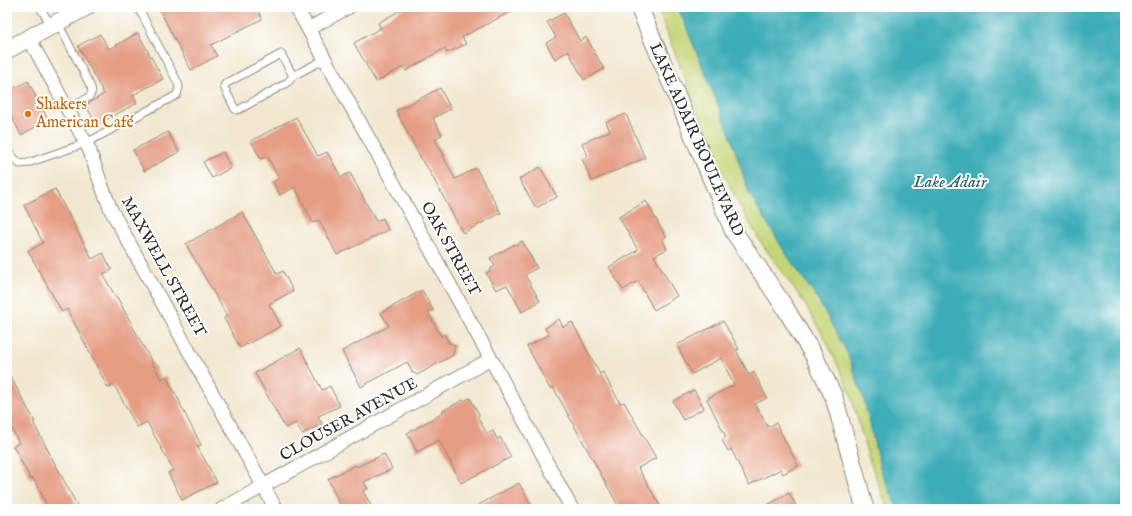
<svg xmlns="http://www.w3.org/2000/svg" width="1132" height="516" viewBox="0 0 1132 516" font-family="'IM FELL English',serif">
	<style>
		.green { fill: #c4d577; stroke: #788051 }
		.water { fill: #3cadb7; stroke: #346c71 }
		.building { fill: #e59e83 }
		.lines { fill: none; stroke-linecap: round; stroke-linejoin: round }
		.service-casing { stroke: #8e8a7d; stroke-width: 9 }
		.minor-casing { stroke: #8e8a7d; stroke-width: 15 }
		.tertiary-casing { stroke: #8e8a7d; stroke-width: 19 }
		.service { stroke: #fff; stroke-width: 7 }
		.minor { stroke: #fff; stroke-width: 13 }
		.tertiary { stroke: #fff; stroke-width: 17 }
		.food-dot { fill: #e8710a; stroke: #fff; stroke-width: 1.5 }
		.labels { text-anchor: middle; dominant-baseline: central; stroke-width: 4; stroke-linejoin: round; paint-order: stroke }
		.food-label { font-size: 16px; fill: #c56008; stroke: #fff; text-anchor: start }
		.street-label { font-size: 16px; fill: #2b2b2b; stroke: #fff }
		.water-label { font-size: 17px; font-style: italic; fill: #325f63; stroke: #fff }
	</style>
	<rect width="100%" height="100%" fill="#fff"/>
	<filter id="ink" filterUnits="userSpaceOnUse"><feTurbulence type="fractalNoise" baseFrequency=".025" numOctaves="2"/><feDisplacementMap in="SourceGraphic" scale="8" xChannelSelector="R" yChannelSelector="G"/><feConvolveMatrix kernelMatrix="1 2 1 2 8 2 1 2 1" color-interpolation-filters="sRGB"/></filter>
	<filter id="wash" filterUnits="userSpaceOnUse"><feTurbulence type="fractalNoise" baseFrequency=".012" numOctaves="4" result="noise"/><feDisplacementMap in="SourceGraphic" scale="16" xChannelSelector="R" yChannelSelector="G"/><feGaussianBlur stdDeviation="0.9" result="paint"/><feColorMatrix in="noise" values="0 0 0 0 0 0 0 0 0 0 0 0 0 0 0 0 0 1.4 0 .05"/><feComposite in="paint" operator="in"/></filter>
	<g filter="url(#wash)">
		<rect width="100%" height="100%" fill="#f1e8cf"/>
		<path class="green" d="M 657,7 L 678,7 L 729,131 L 749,193 L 787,255 L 817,298 L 847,352 L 864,399 L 881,471 L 898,509 L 888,509 L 868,456 L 849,389 L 826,340 L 801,298 L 762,244 L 737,201 L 716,158 Z"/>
		<path class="water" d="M 678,7 L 1125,7 L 1125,509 L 898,509 L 881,471 L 864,399 L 847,352 L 817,298 L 787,255 L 749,193 L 729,131 Z"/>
		<g id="blocks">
			<path class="building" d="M 158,7 L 256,7 L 262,19 L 211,45 L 217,56 L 191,70 Z
				M 406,7 L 520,7 L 462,37 L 466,44 L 447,53 L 445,48 L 406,71 L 403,67 L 376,82 L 354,43 L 381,28 L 378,23 Z
				M 564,13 L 580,41 L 586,37 L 604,69 L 584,80 L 568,51 L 555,59 L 546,43 L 556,37 L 547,22 Z
				M 138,33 L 163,79 L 133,95 L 137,103 L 96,125 L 86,105 L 104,94 L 78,46 L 100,34 L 109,49 Z
				M 28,81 L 48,120 L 21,135 L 7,108 L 7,92 Z
				M 440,88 L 451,109 L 433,118 L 442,135 L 435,139 L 444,156 L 443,156 L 455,179 L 476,168 L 501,213 L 463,233 L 426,165 L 425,166 L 396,111 Z
				M 626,114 L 645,158 L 592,181 L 582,159 L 588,156 L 582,143 L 610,131 L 606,122 Z
				M 296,117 L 318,156 L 327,152 L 341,177 L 350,173 L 376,221 L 383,218 L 388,230 L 337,255 L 319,220 L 313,223 L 295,187 L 280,195 L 273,182 L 279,178 L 267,156 L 261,159 L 251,141 Z
				M 168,132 L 179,152 L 144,171 L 133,150 Z
				M 223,152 L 231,168 L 212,178 L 203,162 Z
				M 540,167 L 557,197 L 536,208 L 519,179 Z
				M 55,189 L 92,259 L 103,253 L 112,270 L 103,274 L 116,298 L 117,297 L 161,379 L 166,376 L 181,404 L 180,404 L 201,445 L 197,446 L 217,482 L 182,500 L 168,473 L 173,470 L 147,422 L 137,427 L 114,385 L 108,388 L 67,309 L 62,312 L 28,251 L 43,243 L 24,205 Z
				M 646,201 L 666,237 L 662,239 L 667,249 L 654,256 L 677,296 L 654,310 L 638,281 L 623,290 L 609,267 L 638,250 L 619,217 Z
				M 242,212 L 277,274 L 283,271 L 293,291 L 269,304 L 281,326 L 240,348 L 224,318 L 227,316 L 186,244 Z
				M 522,241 L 537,268 L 525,275 L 540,301 L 522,312 L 507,285 L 496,290 L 486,273 L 490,271 L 490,269 L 495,266 L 490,258 L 515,244 L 516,245 Z
				M 422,290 L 433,310 L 428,312 L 441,336 L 444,334 L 449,343 L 455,345 L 453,355 L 417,375 L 412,372 L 407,362 L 361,387 L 342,351 L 389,326 L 381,313 Z
				M 559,319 L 563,327 L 572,322 L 600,374 L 603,372 L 620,403 L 624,402 L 656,458 L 638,468 L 662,509 L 620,509 L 553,387 L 550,389 L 527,346 L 549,335 L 545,328 Z
				M 723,321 L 739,349 L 736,350 L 749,375 L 754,372 L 767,398 L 755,404 L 768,427 L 776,423 L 798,466 L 783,474 L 781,469 L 749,485 L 731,449 L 728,451 L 722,440 L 726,437 L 707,399 L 734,385 L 721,358 L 692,374 L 677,345 Z
				M 300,348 L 322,390 L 330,386 L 340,406 L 318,416 L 322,424 L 302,434 L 296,423 L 285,428 L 255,373 Z
				M 7,370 L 35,422 L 33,422 L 79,509 L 49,509 L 33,478 L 31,480 L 13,446 L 19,443 L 7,420 Z
				M 694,390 L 704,408 L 683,420 L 673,401 Z
				M 470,398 L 479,414 L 478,418 L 487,434 L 493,431 L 497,439 L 500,437 L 511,457 L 461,483 L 439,440 L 417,452 L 407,433 L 443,413 L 442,411 L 463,400 L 464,401 Z
				M 384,454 L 392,469 L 364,482 L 368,489 L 363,491 L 373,509 L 342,509 L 328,479 L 356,465 L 357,467 Z
				M 519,483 L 533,509 L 471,509 Z
				M 789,493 L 798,509 L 760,509 Z"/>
		</g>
	</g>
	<g filter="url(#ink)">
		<use href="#blocks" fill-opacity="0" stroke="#8e8a7d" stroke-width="1"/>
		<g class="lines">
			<defs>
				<path id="service" d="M 40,7 L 51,26
					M 58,23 L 91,87 C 92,91 92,93 89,97 L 68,110
					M 293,76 L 281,54 L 225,84 L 224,87 L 235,109 L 237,110 L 240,109 L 285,84 L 289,81 L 293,76 L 325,59
					M 7,145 L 12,156 L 20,164 L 28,163 L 86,143 L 177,95 L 179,87 L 178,83 L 138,7"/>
				<path id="minor" d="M 296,7 L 491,359 L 572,509
					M 308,29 L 349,7
					M 29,38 L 89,149 L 100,181 L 111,210 L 276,509
					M 222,509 L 491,359"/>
				<path id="tertiary" d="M 639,7 L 734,232 L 784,306 L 814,356 L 834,397 L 865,509
					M 7,50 L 86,7"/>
			</defs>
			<use href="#service" class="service-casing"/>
			<use href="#minor" class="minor-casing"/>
			<use href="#tertiary" class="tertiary-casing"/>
			<use href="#service" class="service"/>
			<use href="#minor" class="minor"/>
			<use href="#tertiary" class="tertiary"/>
		</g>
	</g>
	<circle class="food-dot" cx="28" cy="114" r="4"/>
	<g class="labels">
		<g class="food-label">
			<text x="36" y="105">Shakers<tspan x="36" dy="18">American Café</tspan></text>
		</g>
		<g class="street-label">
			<text transform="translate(696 140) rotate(66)">LAKE ADAIR BOULEVARD</text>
			<text transform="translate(450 249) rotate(61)">OAK STREET</text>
			<text transform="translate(163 267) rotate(61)">MAXWELL STREET</text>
			<text transform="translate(349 420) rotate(-29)">CLOUSER AVENUE</text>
		</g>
		<g class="water-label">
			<text x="950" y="182">Lake Adair</text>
		</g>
	</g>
	<rect width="1132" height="516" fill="none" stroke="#fff" stroke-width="24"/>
</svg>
